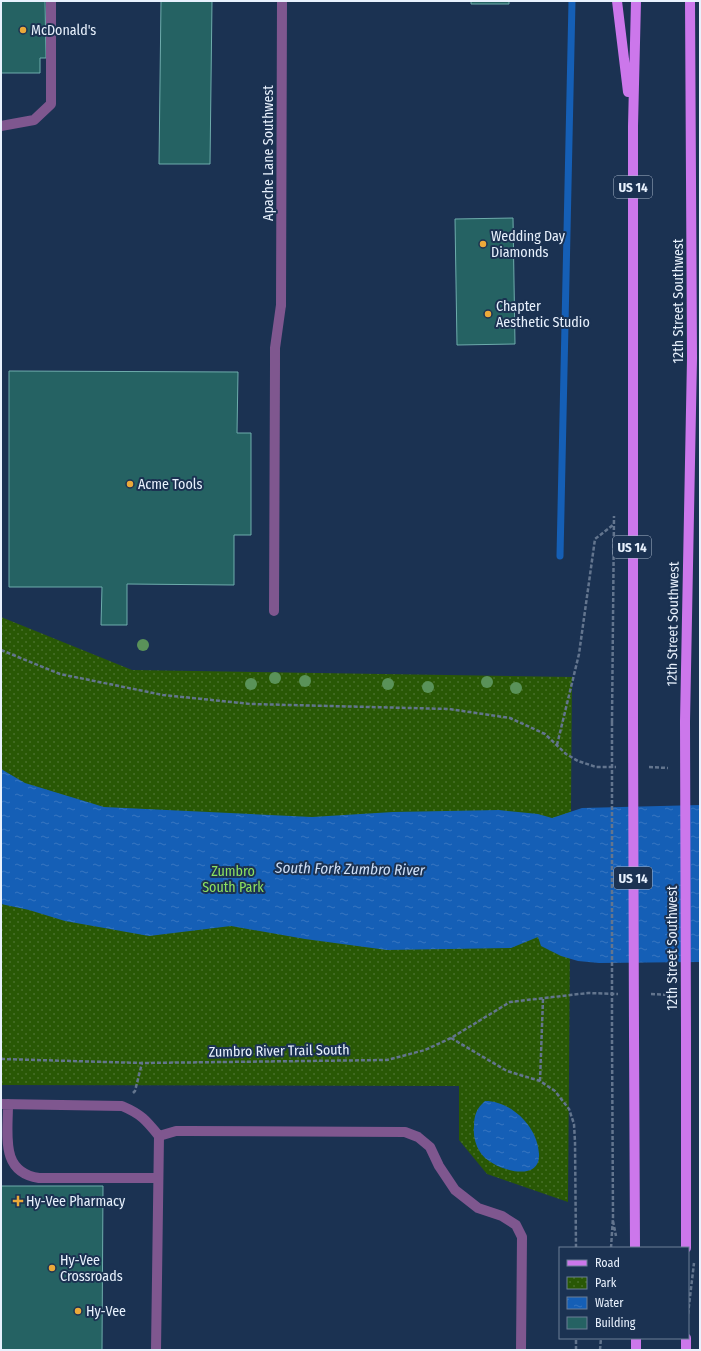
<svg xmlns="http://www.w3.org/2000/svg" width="701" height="1351" viewBox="0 0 701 1351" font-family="'Fira Sans Condensed',sans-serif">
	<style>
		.park { fill: url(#park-dots) }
		.water { fill: url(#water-ripples) }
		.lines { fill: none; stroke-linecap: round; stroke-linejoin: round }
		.stream { stroke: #155fb6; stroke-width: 7 }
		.building { fill: #256263; stroke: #6eacac }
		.path { stroke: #63758e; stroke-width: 2.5; stroke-dasharray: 4 2; stroke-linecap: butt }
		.lane { stroke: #7f578f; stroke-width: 10 }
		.street { stroke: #7f578f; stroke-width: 10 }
		.primary { stroke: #cc77eb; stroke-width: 10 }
		.path-bridge { stroke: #63758e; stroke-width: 2.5; stroke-dasharray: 4 2; stroke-linecap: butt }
		.primary-bridge { stroke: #cc77eb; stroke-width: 10 }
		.tree { fill: #5a9259 }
		.poi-dot { fill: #eba93a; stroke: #1b3252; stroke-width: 1.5 }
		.labels { text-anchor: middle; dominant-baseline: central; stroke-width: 4; stroke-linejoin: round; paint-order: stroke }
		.shield { fill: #1b3252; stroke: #aab8ca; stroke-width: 1 }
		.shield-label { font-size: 13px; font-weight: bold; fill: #e8f1fd }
		.poi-label { font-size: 14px; fill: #e8f1fd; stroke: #1b3252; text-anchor: start }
		.street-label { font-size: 14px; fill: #e8f1fd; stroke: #1b3252 }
		.park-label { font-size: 14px; fill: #8de15f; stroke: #1b3252 }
		.water-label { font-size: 15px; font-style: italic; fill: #cfe0f8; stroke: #1b3252 }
	</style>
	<defs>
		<pattern id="park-dots" width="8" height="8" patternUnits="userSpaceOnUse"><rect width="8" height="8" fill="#295805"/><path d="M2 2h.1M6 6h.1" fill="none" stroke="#48702a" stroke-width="1.8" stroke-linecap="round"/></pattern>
		<pattern id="water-ripples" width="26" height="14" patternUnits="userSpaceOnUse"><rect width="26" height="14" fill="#155fb6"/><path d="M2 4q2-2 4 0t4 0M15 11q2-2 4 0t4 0" fill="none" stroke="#3776c1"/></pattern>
	</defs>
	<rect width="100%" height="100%" fill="#1b3252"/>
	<path class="park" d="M 1,617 L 132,670 L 572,677 L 568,1202 L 487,1174 L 459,1140 L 459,1086 L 1,1085 Z"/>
	<path class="water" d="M 1,769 L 25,783 L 104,807 L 312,817 L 393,812 L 499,810 L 538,814 L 552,818 L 582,808 L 700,805 L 700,962 L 599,963 L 578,961 L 561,956 L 541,946 L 538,937 L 511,948 L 387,950 L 305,939 L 231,926 L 149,936 L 65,921 L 29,910 L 1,904 Z
		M 485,1101 C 512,1101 538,1127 539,1154 C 541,1185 490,1169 480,1152 C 475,1144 473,1135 474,1126 C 474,1115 477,1108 485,1101 Z"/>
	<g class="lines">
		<path class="stream" d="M 560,556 L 572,1"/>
	</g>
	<path class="building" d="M 1,1 L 45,1 L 46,58 L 40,58 L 40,73 L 1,73 Z
		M 161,1 L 212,1 L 210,164 L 159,164 Z
		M 471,1 L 509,1 L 509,4 L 471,4 Z
		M 513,218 L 515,344 L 457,345 L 455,219 Z
		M 9,371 L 238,372 L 237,433 L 251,433 L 251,535 L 234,535 L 234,585 L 127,584 L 127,625 L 101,625 L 102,587 L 9,587 Z
		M 1,1186 L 103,1186 L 102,1350 L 1,1350 Z"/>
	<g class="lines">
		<path class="path" d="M 1,650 L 60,674 L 163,695 L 251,704 L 449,709 L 510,718 L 545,734 L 566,754 L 578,761 L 596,767 L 616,767
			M 612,722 L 614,516
			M 557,745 L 579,654 L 595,539 L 613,525
			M 649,767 L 668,768
			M 651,994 L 670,995
			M 451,1038 L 507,1071 L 540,1081 L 555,1091 L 569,1109 L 574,1124 L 575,1142 L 576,1248
			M 1,1059 L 142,1063 L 387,1060 L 425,1050 L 451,1038 L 510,1002 L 588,993 L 618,994
			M 540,1081 L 543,999
			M 133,1093 L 135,1091 L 142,1063
			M 613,1221 L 616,1236
			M 611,1248 L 613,1217 L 612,1036
			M 688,1314 L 694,1263
			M 576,1350 L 576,1338
			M 600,1350 L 601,1338"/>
		<path class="lane" d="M 1,126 L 34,120 L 51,104 L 51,1
			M 274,611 L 275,363 L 275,348 L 281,305
			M 1,1104 L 122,1106 C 141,1114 146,1120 159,1136 L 156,1350
			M 8,1104 C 8,1136 0,1172 39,1178 L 158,1178
			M 159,1136 L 176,1131 L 187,1131 L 405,1132 L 418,1137 L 430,1147 L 439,1166 L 455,1190 L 478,1208 L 502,1216 L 516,1225 L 522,1237 L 521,1350"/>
		<path class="street" d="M 281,305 L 282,1"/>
		<path class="primary" d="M 617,1 L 628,92
			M 633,722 L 633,126 L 636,1
			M 685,722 L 692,358 L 690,1
			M 686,1033 L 686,1248
			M 634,1035 L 635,1248
			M 636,1338 L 636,1350
			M 686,1350 L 686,1338"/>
		<path class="path-bridge" d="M 612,722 L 612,1036"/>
		<path class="primary-bridge" d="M 633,722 L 634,1035
			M 685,722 L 686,1033"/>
	</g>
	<g class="tree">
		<circle cx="143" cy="645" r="6"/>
		<circle cx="275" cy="678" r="6"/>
		<circle cx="305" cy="681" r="6"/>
		<circle cx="487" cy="682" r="6"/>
		<circle cx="251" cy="684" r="6"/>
		<circle cx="388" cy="684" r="6"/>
		<circle cx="428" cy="687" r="6"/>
		<circle cx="516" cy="688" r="6"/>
	</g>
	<g class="poi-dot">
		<circle cx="23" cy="30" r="4"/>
		<circle cx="483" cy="244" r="4"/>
		<circle cx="488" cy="314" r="4"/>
		<circle cx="130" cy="484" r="4"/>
		<path d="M16 1195h4v4h4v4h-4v4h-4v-4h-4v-4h4z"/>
		<circle cx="52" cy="1268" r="4"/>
		<circle cx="78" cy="1311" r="4"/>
	</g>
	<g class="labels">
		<g class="shield">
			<rect x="614" y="176" width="38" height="22" rx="3"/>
			<rect x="613" y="536" width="38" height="22" rx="3"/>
			<rect x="614" y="867" width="38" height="22" rx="3"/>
		</g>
		<g class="shield-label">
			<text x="633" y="187">US 14</text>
			<text x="632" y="547">US 14</text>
			<text x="633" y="878">US 14</text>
		</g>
		<g class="poi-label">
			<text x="31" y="30">McDonald's</text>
			<text x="491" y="236">Wedding Day<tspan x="491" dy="16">Diamonds</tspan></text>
			<text x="496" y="306">Chapter<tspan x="496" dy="16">Aesthetic Studio</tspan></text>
			<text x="138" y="484">Acme Tools</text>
			<text x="26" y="1201">Hy-Vee Pharmacy</text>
			<text x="60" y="1260">Hy-Vee<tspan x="60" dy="16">Crossroads</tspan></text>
			<text x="86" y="1311">Hy-Vee</text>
		</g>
		<g class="street-label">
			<text transform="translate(268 153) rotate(-90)">Apache Lane Southwest</text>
			<text transform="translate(678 301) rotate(-90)">12th Street Southwest</text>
			<text transform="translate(673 624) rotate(-89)">12th Street Southwest</text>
			<text transform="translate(672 948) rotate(-90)">12th Street Southwest</text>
			<text transform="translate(279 1051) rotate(-1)">Zumbro River Trail South</text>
		</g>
		<g class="park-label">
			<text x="233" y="871">Zumbro<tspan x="233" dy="16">South Park</tspan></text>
		</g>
		<g class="water-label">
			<text transform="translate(350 869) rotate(1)">South Fork Zumbro River</text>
		</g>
	</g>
	<rect width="701" height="1351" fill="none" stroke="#e8f1fd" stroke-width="4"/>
	<rect x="559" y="1247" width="130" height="92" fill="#1b3252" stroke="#6d7e96"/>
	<rect x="567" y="1260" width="20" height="6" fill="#cc77eb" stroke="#6d7e96"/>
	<text x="595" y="1267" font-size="12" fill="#e8f1fd">Road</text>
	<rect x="567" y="1277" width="20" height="12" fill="url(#park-dots)" stroke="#6d7e96"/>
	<text x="595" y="1287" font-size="12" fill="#e8f1fd">Park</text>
	<rect x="567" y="1297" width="20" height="12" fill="url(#water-ripples)" stroke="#6d7e96"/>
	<text x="595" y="1307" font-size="12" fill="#e8f1fd">Water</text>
	<rect x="567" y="1317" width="20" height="12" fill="#256263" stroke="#6d7e96"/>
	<text x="595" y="1327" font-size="12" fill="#e8f1fd">Building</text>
</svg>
